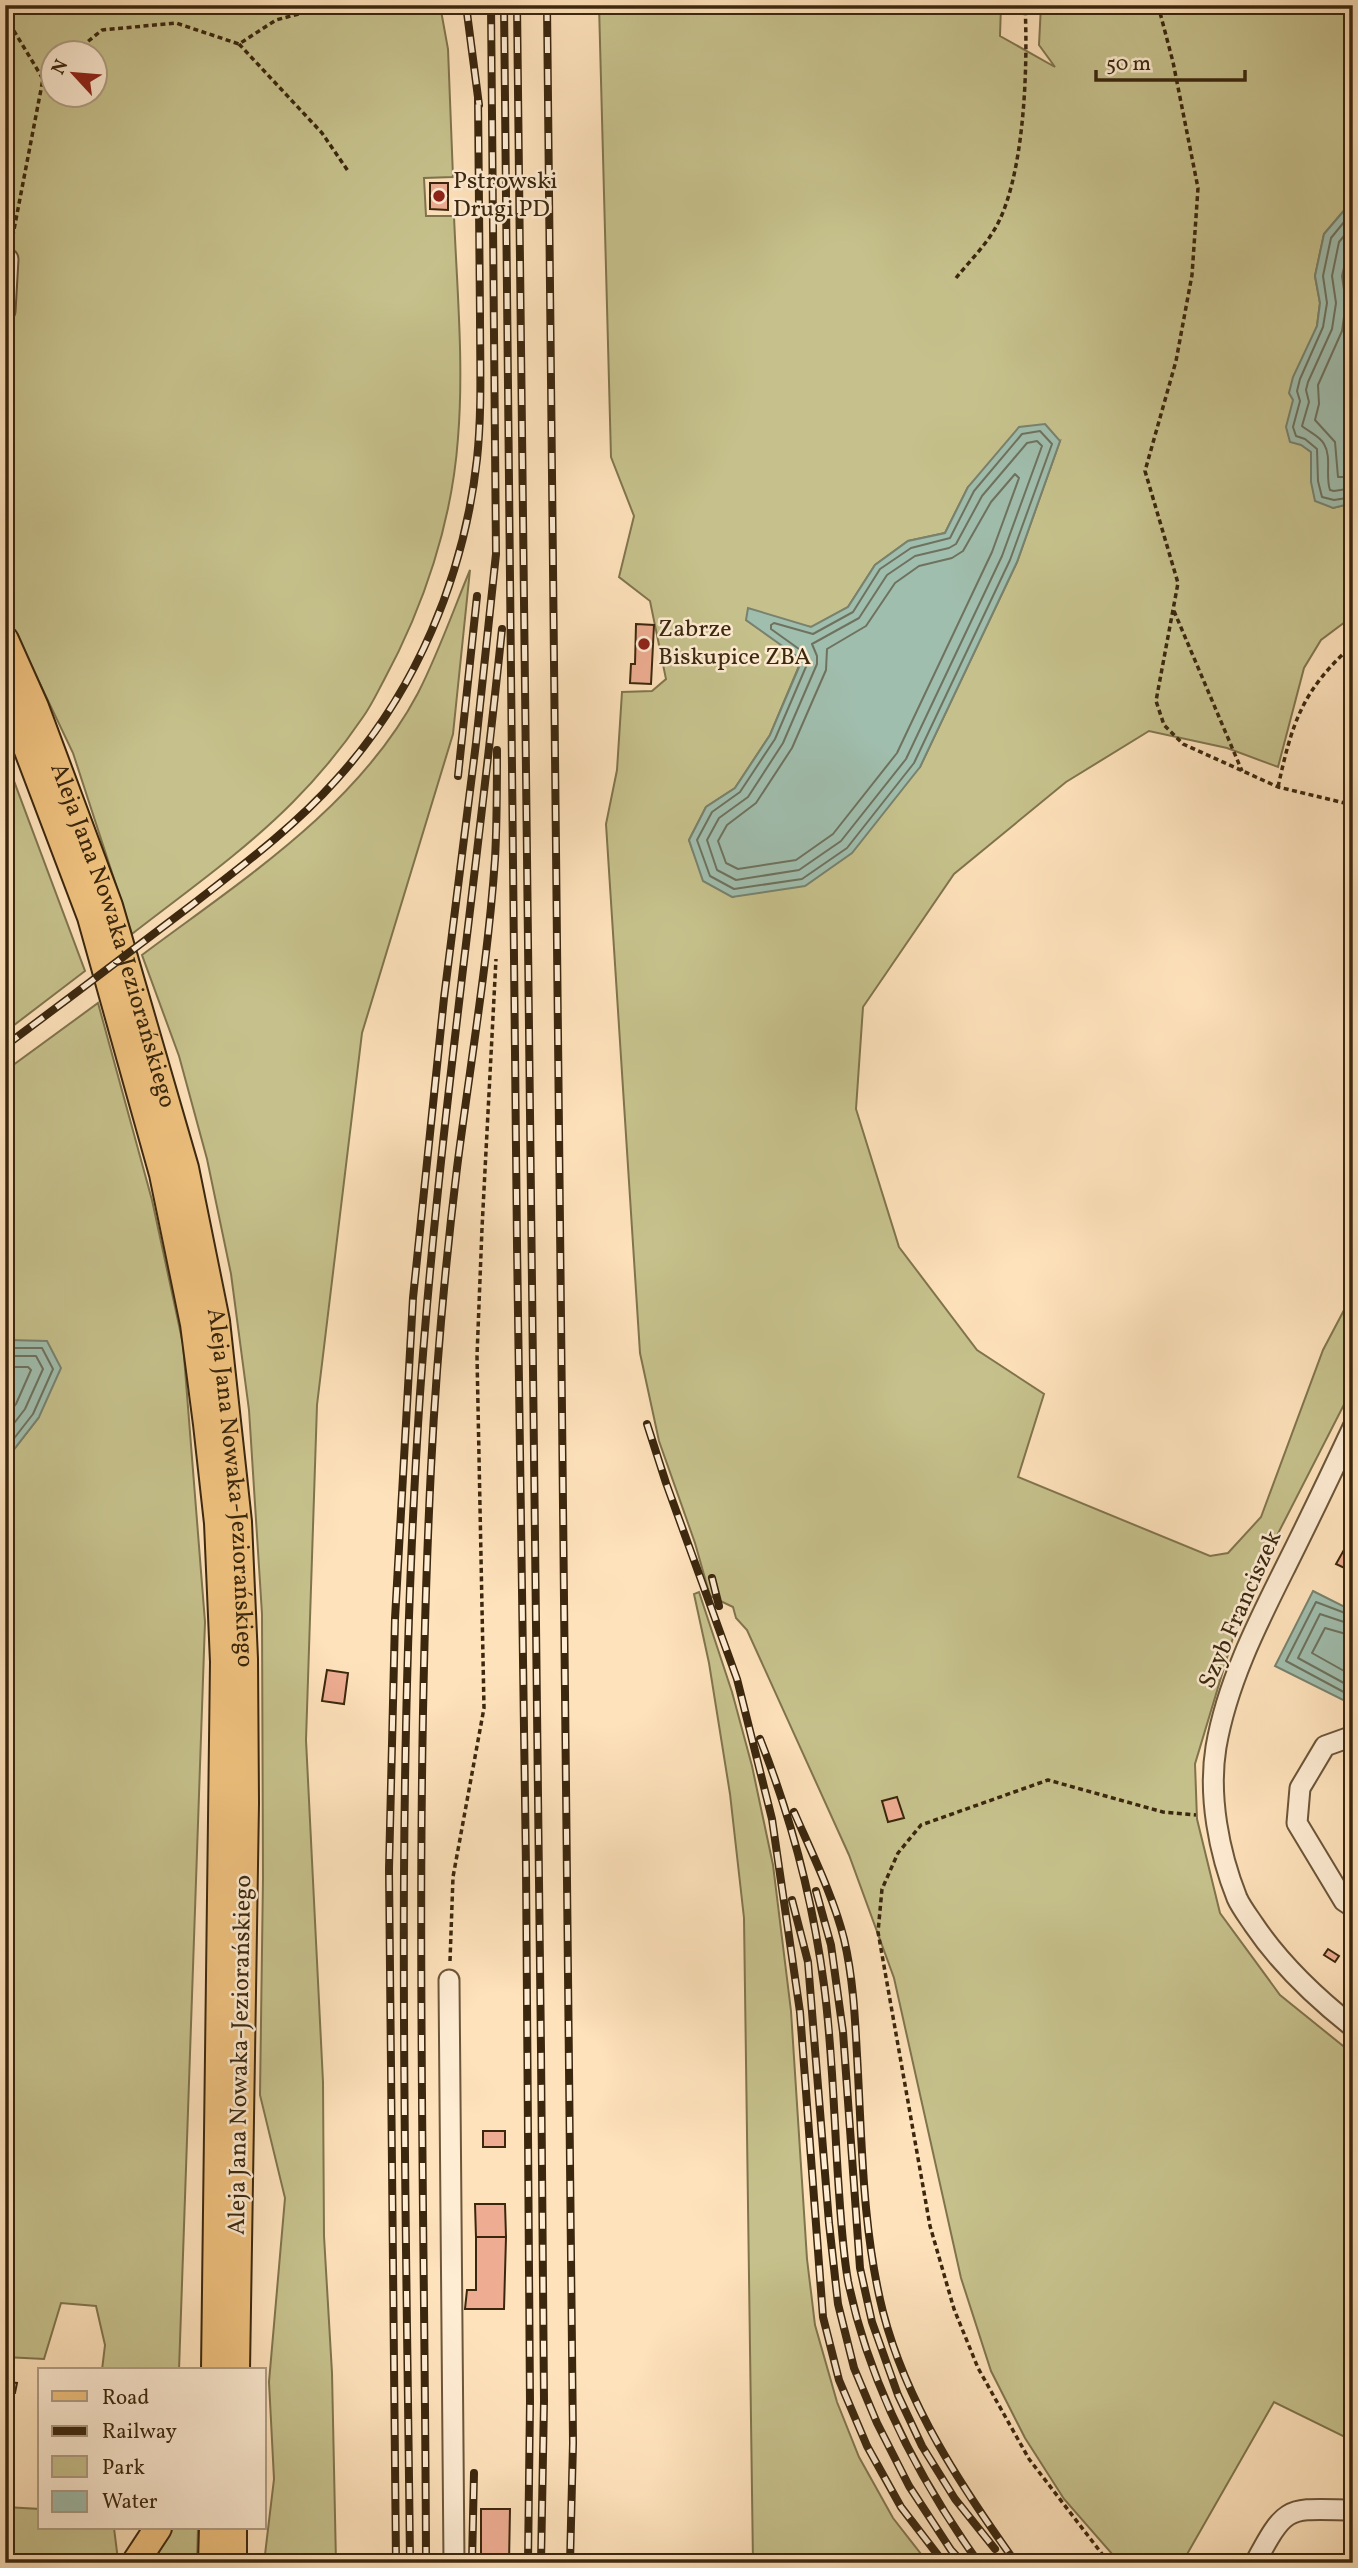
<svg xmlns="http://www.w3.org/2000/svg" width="1358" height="2568" viewBox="0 0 1358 2568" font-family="Vollkorn,serif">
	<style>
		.green { fill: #c6c18c; stroke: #80744d; stroke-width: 2; fill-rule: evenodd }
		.water { fill: #a0beae; stroke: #78826e; stroke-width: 2 }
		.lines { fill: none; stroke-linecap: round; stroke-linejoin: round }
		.shore { stroke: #6e725e; stroke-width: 2 }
		.building { fill: #eead92; stroke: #3b270e; stroke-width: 2 }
		.minor-casing { stroke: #6c5639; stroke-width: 23 }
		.major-casing { stroke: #3b270e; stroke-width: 30 }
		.path { stroke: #3b270e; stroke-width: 3.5; stroke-dasharray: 5 3.5; stroke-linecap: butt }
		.minor { stroke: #feecd3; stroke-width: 19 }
		.major { stroke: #efc17e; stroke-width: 26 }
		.rail-casing { stroke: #3b270e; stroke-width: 8 }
		.rail { stroke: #feecd3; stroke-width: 5; stroke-dasharray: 16; stroke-linecap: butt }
		.poi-dot { fill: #8f2418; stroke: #feecd3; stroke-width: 2.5 }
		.labels { text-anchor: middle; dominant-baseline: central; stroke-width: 5; stroke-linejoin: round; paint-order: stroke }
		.poi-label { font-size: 24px; fill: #3b270e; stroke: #feecd3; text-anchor: start }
		.street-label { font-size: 24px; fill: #3b270e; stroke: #feecd3 }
	</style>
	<rect width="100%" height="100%" fill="#fee2bb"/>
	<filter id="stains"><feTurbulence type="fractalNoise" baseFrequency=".00286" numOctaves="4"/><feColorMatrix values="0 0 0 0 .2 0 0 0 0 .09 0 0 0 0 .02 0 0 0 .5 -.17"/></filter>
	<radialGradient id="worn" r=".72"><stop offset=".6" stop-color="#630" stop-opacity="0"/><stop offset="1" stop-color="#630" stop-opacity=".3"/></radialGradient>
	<path class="green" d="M 5,5 L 440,5 L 448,49 L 453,177 L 424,178 L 426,216 L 454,216 C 457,289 464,365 458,438 C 452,522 424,606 384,680 C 377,693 371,706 363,717 C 342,748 318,777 292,803 C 243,852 186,892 132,934 L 73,753 L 13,627 L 5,602 ZM 52,52 L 94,52 L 94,94 L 52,94 Z
		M 599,5 L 1001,5 L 1000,36 L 1055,67 L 1039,45 L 1041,5 L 1353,5 L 1353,200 L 1324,234 L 1315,276 L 1320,303 L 1317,326 L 1293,400 L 1301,444 L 1311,452 C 1313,486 1306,484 1333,508 L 1353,503 L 1353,616 L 1321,640 L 1304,668 L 1278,767 L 1227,748 L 1149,731 L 1066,782 L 954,874 L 863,1007 L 856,1109 L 899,1247 L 977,1350 L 1044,1394 L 1018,1477 L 1210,1556 L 1228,1553 L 1261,1517 L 1323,1350 L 1353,1293 L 1353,1387 L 1245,1598 L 1195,1764 L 1197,1819 L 1220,1913 L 1280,1995 L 1353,2054 L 1353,2441 L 1274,2402 L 1182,2563 L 1120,2563 L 1064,2499 L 1025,2438 L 991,2371 L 961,2278 L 894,1978 L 849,1855 L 747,1630 L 736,1618 L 733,1607 L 710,1596 L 695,1543 L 659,1441 L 640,1353 L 606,824 L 617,770 L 622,692 L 652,691 L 666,679 L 650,601 L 619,577 L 634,516 L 611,457 ZM 1060,441 L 1017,562 L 920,767 L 733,897 L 704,881 L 689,840 L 706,807 L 735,788 L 770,735 L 802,659 L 746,620 L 812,627 L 848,607 L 875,565 L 908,541 L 945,533 L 968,487 Z
		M 470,570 L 453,734 L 362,1033 L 317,1405 L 306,1740 L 323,2082 L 324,2236 L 332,2373 L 336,2563 L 264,2563 L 274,2479 L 269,2382 L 285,2198 L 260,2095 L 263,1878 L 262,1614 L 249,1410 L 231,1274 L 207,1159 L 179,1056 L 142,955 C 242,880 358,807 418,693 C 438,654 453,611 470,570 Z
		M 5,757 L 85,971 L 5,1032 Z
		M 98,1003 L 152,1200 L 183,1344 L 205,1622 L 179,2370 L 102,2370 L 105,2345 L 96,2306 L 61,2303 L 44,2359 L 5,2357 L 5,1461 L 39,1417 L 9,1340 L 5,1342 L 5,1071 Z
		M 699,1592 L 732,1692 L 752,1766 L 773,1865 L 791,2011 L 807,2259 L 815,2325 L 837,2402 L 859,2457 L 893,2518 L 928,2563 L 753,2563 L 744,1918 L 730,1794 L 709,1663 L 694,1594 Z
		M 5,2507 L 40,2509 L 40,2528 L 114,2528 L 118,2560 L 116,2563 L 5,2563 Z
		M 170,2528 L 198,2528 L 197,2563 L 145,2563 Z"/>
	<path class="water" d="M 1353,200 L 1353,503 L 1333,508 L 1315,501 L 1311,482 L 1311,452 L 1301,445 L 1290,442 L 1286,427 L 1293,400 L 1289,393 L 1293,377 L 1317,326 L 1320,303 L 1315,276 L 1324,234 Z
		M 1045,424 L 1060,441 L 1017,562 L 920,767 L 852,853 L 805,886 L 732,897 L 703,881 L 689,840 L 706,807 L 735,788 L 770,735 L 802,660 L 746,620 L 748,608 L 811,627 L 848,607 L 875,565 L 908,541 L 945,533 L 968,487 L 1019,427 Z
		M 9,1340 L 47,1341 L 61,1368 L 39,1417 L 5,1461 L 5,1342 Z
		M 1313,1591 L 1353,1611 L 1353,1705 L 1275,1666 Z"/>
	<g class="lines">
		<path class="shore" d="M 1353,211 L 1331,238 L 1323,276 L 1327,303 L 1323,327 L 1300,379 L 1297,391 L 1300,401 L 1293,427 L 1296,436 L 1305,439 L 1317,449 L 1318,481 L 1322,497 L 1334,500 L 1353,497
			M 1353,225 L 1339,242 L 1332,276 L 1336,303 L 1332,329 L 1308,382 L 1306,390 L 1309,402 L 1302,426 C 1309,432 1320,436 1324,444 C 1332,457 1325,476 1330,490 L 1334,491 L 1353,488
			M 1353,241 L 1349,247 L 1342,276 L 1346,303 L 1342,331 L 1318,385 L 1319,404 L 1315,420 L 1335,442 L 1338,477 L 1353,477
			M 1040,431 L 1052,444 L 1010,560 L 914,763 L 847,848 L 802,879 L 734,889 L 710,876 L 697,840 L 712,812 L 740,792 L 775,739 L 808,662 L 806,654 L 771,629 L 771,625 L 774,623 L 813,634 L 853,612 L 880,569 L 911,548 L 950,538 L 974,491 L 1022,434 Z
			M 1037,441 L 1042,446 L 1002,556 L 906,759 L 841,841 L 799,870 L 736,880 L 717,870 L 707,840 L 719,818 L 748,797 L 783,743 L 817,664 L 817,656 L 812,644 L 859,618 L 887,575 L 915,556 L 949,548 L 956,544 L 982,496 L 1027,443 Z
			M 1015,474 L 1019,478 L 992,552 L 897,753 L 833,834 L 796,860 L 738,869 L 726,863 L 718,841 L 727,825 L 756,803 L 792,748 L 826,670 L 827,649 L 866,626 L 895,583 L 919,566 L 952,558 L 963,551 L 991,502 Z
			M 5,1348 L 42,1348 L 53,1369 L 33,1414 L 5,1450
			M 5,1356 L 36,1356 L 43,1369 L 25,1409 L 5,1435
			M 5,1367 L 28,1367 L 31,1370 L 16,1404 L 5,1418
			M 1353,1616 L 1316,1602 L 1286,1661 L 1353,1697
			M 1353,1625 L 1320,1614 L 1298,1658 L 1353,1688
			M 1353,1636 L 1325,1628 L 1312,1653 L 1353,1676"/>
	</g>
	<path class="building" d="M 430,183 L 448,183 L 448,210 L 430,209 Z
		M 636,624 L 654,625 L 651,684 L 630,683 L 631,664 L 635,664 Z
		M 1345,1548 L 1353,1552 L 1353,1572 L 1336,1564 Z
		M 327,1670 L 348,1673 L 344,1704 L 322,1701 Z
		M 897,1797 L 904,1818 L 888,1822 L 882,1801 Z
		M 1328,1949 L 1339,1956 L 1335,1962 L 1324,1955 Z
		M 483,2131 L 505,2131 L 505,2147 L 483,2147 Z
		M 475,2204 L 505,2204 L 506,2237 L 476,2237 Z
		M 476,2237 L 506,2237 L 504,2309 L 465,2309 L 467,2290 L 476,2290 Z
		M 7,2382 L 17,2383 L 15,2393 L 5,2392 Z
		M 481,2509 L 510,2509 L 509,2563 L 481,2563 Z"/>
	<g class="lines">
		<defs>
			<path id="minor" d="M 5,311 L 8,259
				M 1353,1427 C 1331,1474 1309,1520 1286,1566 C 1257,1624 1227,1683 1216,1747 C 1208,1796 1219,1853 1237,1898 C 1241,1907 1248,1916 1254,1925 C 1281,1965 1315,1997 1353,2027
				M 1353,1736 L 1325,1746 L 1300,1788 L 1297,1823 L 1344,1901 L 1353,1907
				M 449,1980 L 454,2563
				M 1255,2563 C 1287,2503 1287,2509 1353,2510"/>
			<g id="major">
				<path id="s1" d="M 5,640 L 35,707 L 109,906 L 185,1168 L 216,1321 L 238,1522 L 244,1659 L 245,1803 L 236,2370"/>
				<path d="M 5,690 L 91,917 L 163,1174 L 194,1324 L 207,1424 L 218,1523 L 224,1662 L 215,2370"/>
				<path d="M 135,2563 L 158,2528"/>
				<path d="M 212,2563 L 213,2528"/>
				<path d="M 233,2563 L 233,2528"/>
			</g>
		</defs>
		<use href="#minor" class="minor-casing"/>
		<use href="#major" class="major-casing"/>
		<path class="path" d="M 1158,5 L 1173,62 L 1198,188 L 1192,275 L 1176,361 L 1145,471 L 1178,583 L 1156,701 L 1164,725 L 1183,744 L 1278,787 L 1353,805
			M 5,16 L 43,79 L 12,240
			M 239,44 L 322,133 L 348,171
			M 75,52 L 102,30 L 176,23 L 239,44 L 276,20 L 332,5
			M 43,79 L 52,71
			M 956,278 C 968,263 983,248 993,232 C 1025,182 1028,65 1025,5
			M 1174,611 L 1242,771
			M 1278,787 C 1292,723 1302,690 1353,645
			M 450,1961 L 453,1877 L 484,1708 L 477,1356 L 482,1228 L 496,959
			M 1109,2563 L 1029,2459 L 978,2368 L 954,2309 L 930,2226 L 878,1932 L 882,1889 L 898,1853 L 921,1825 L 1048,1780 L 1163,1812 L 1196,1815"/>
		<use href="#minor" class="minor"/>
		<use href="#major" class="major"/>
		<defs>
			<path id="rail" d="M 466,5 L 479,105
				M 504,5 L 517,1244 L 526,1868 L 530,2402 L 528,2563
				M 517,5 L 541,2051 L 544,2401 L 541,2563
				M 547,5 L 573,2443 L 570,2563
				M 458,776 L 477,596
				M 5,1046 C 68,999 130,952 193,904 C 243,865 294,827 336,780 C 416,692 464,577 477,459 C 482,412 480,363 480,316 C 479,243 479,170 478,97
				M 647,1424 L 666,1483 L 737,1679 L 772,1819 L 800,2012 L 823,2317 L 839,2380 L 867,2446 L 901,2507 L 944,2563
				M 712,1578 L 719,1606
				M 760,1739 C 791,1817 813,1902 824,1985 C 833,2053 834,2123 839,2192 C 841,2221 843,2252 848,2281 C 869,2384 918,2478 979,2563
				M 794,1812 C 811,1851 834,1898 844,1939 C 853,1977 855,2017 857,2055 C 862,2140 862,2229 883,2312 C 907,2405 961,2486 1016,2563
				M 816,1891 L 831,1945 L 843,2032 L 860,2268 L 872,2322 L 898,2395 L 922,2446 L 955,2499 L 995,2549
				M 792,1900 L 808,1962 L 829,2223 L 838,2304 L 854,2368 L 877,2423 L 909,2486 L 951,2550 L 963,2563
				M 396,2563 L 389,1869 L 395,1619 L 413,1298 L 444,998 L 476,743 L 496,554 L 491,5
				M 410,2563 C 406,2173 394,1783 420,1394 C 438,1138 476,884 502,629
				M 426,2563 C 425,2198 413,1832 431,1468 C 436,1367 445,1267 457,1168 C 470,1065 488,962 495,859 C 497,823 497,786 497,750
				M 472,2563 L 474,2473"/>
		</defs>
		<use href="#rail" class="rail-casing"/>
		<use href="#rail" class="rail"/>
	</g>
	<g class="poi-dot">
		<circle cx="439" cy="196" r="7"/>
		<circle cx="644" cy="644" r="7"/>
	</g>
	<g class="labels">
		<g class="poi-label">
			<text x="453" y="182">Pstrowski<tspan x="453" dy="28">Drugi PD</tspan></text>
			<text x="658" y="630">Zabrze<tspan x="658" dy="28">Biskupice ZBA</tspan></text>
		</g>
		<g class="street-label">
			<text stroke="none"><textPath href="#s1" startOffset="315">Aleja Jana Nowaka-Jeziorańskiego</textPath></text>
			<text stroke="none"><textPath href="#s1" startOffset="882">Aleja Jana Nowaka-Jeziorańskiego</textPath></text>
			<text transform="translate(1241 1610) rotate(-66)">Szyb Franciszek</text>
			<text transform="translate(241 2055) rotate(-89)">Aleja Jana Nowaka-Jeziorańskiego</text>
		</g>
	</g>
	<rect width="1358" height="2568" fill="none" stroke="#fee2bb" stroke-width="28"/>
	<rect x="7" y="7" width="1344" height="2554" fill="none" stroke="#3b270e" stroke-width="3.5"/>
	<rect x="14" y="14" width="1330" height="2540" fill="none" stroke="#3b270e" stroke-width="2"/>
	<rect x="38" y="2368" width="228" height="161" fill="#feecd3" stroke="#b09d84" stroke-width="2"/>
	<rect x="52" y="2391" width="35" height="10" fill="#efc17e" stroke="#b09d84" stroke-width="2"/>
	<text x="102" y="2404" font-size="21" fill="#3b270e">Road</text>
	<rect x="52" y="2426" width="35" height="10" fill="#3b270e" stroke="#b09d84" stroke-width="2"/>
	<text x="102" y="2438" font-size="21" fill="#3b270e">Railway</text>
	<rect x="52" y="2456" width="35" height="21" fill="#c6c18c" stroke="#b09d84" stroke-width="2"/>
	<text x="102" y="2474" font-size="21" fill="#3b270e">Park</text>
	<rect x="52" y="2491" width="35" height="21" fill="#a0beae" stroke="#b09d84" stroke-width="2"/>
	<text x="102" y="2508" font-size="21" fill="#3b270e">Water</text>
	<g transform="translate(74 74) rotate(296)"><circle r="33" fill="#feecd3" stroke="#b09d84" stroke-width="2"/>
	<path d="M0-5L12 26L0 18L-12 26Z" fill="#8f2418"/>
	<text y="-10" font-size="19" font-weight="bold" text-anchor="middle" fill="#3b270e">N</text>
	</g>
	<path d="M1096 70v10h149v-10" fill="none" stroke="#3b270e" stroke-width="3.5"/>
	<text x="1106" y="70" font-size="21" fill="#3b270e" stroke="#feecd3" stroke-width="5" paint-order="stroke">50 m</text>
	<rect width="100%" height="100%" filter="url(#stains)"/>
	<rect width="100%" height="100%" fill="url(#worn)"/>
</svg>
